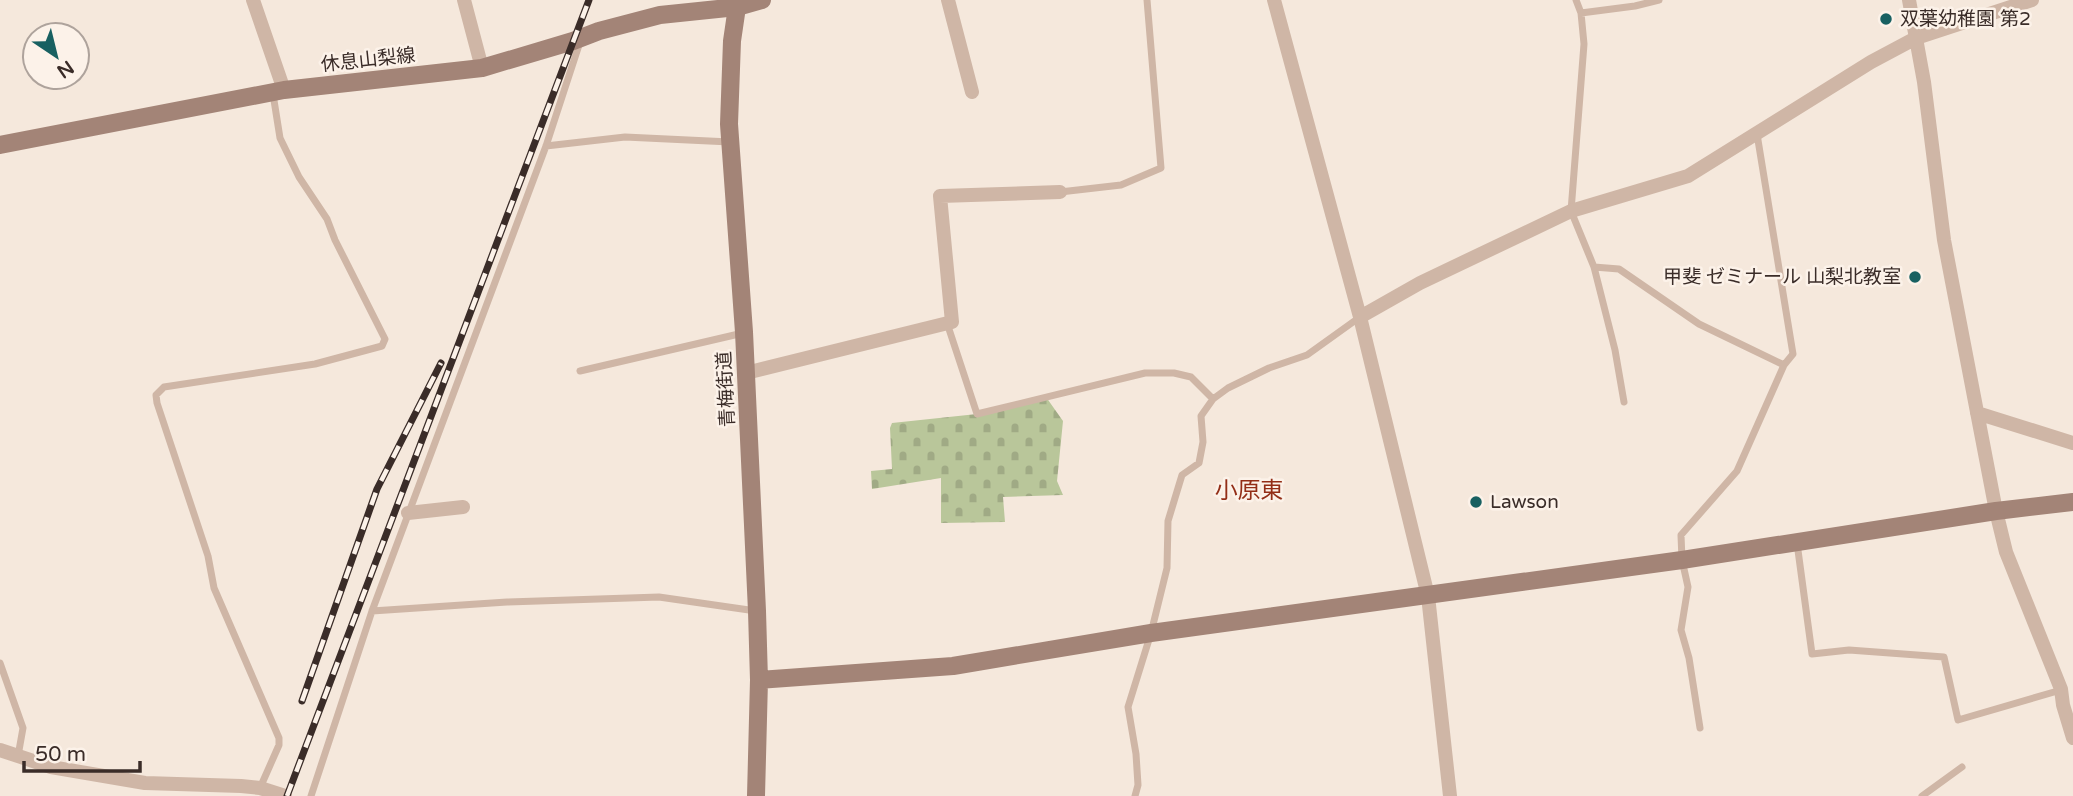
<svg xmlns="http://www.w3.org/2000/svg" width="2073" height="796" viewBox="0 0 2073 796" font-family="'Varela Round','Noto Sans JP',sans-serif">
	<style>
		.cemetery { fill: url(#cemetery-stones) }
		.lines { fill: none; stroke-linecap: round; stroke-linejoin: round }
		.lane { stroke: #cfb6a6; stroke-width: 7 }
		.street { stroke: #cfb6a6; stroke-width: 14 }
		.secondary { stroke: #a38477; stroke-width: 18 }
		.rail-casing { stroke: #3a2c28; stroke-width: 7 }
		.rail { stroke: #fcf2e9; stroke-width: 4.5; stroke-dasharray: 13; stroke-linecap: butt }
		.poi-dot { fill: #186061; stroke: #fcf2e9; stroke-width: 2.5 }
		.labels { text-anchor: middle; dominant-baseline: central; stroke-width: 5; stroke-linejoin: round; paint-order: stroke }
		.poi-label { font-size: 19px; fill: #3a2c28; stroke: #fcf2e9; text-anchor: start }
		.street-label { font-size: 19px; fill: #3a2c28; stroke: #fcf2e9 }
		.quarter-label { font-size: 23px; fill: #932e17; stroke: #fcf2e9 }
	</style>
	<defs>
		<pattern id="cemetery-stones" width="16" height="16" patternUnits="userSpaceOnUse" patternTransform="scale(1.75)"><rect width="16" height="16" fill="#b9c69a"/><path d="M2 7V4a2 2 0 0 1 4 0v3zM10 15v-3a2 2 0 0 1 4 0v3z" fill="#a0aa85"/></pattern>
	</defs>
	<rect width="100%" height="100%" fill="#f5e8dc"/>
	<path class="cemetery" d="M 1046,397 L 1063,421 L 1057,481 L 1063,495 L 1003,497 L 1005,522 L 941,523 L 941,478 L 872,489 L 871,471 L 892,469 L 890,428 L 892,423 L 977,414 Z"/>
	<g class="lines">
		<path class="lane" d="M 1576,0 L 1581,13 L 1584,44 L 1571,211 L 1594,267 L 1619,269 L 1699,324 L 1784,365 L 1737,471 L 1681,535 L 1682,560 L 1688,587 L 1681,630 L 1689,658 L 1700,728
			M 1581,13 L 1635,6 L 1659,0
			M 1757,134 L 1793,354 L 1784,365
			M 546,146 L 625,137 L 730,142
			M 1060,192 L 1121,185 L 1161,168 L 1147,0
			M 1594,267 L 1615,350 L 1624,402
			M 947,323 L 977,414 L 1145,373 L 1174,373 L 1191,377 L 1213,399 L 1228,388 L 1269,368 L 1307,355 L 1360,317
			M 580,371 L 743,333
			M 1797,543 L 1812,654 L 1849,650 L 1944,657 L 1958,720 L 2061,690
			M 372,611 L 507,602 L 659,597 L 756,611
			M 0,663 L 23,728 L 18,756
			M 260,788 L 279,745 L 279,738 L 214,588 L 208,556 L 157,403 L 156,395 L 164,387 L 315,364 L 382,346 L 385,339 L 335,240 L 327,219 L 299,177 L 280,138 L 273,94
			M 311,796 L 372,611 L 546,146 L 580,42
			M 1135,796 L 1138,785 L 1136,754 L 1128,707 L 1151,633 L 1167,568 L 1168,521 L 1182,475 L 1199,463 L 1203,442 L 1201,416 L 1213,399
			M 1922,796 L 1962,767"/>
		<path class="street" d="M 253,0 L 284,90
			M 464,0 L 482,68
			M 948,0 L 972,92
			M 1274,0 L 1360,317 L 1428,596 L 1450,796
			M 1909,0 L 1924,82 L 1944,240 L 1996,511 L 2006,552 L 2061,689 L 2063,705 L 2073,738
			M 1360,317 L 1420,283 L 1571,211 L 1688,176 L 1871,62 L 1916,38 L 2032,0
			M 746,373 L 952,322 L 940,196 L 1060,192
			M 1977,413 L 2073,443
			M 408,513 L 463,507
			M 0,750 L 51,767 L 145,783 L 241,786 L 260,788 L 285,796"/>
		<path class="secondary" d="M 737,7 L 732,41 L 729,124 L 744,332 L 757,611 L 759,680 L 756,796
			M 0,145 L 284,90 L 482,68 L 573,41 L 599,31 L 660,15 L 737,7 L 762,0
			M 759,680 L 953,666 L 1151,633 L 1682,560 L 1996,511 L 2073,502"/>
		<defs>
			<path id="rail" d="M 302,701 L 377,489 L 441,363
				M 287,796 L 589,0"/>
		</defs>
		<use href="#rail" class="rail-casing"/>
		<use href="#rail" class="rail"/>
	</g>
	<g class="poi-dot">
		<circle cx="1886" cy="19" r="7"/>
		<circle cx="1915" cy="277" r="7"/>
		<circle cx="1476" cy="502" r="7"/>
	</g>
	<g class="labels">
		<g class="poi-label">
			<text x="1900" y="19">双葉幼稚園 第2</text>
			<text x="1901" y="277" text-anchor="end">甲斐 ゼミナール 山梨北教室</text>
			<text x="1490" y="502">Lawson</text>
		</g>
		<g class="street-label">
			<text transform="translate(368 60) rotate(-6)">休息山梨線</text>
			<text transform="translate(726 389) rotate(-93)">青梅街道</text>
		</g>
		<g class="quarter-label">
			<text x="1249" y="491">小原東</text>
		</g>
	</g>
	<g transform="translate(56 56) rotate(145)"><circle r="33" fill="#fcf2e9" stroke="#aea39c" stroke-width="2"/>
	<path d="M0-5L12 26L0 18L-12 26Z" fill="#186061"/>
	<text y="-10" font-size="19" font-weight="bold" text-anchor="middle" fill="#3a2c28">N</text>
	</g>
	<path d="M24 761v10h116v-10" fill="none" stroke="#3a2c28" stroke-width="3.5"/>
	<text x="35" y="761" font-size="21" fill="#3a2c28" stroke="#fcf2e9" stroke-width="5" paint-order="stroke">50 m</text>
</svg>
